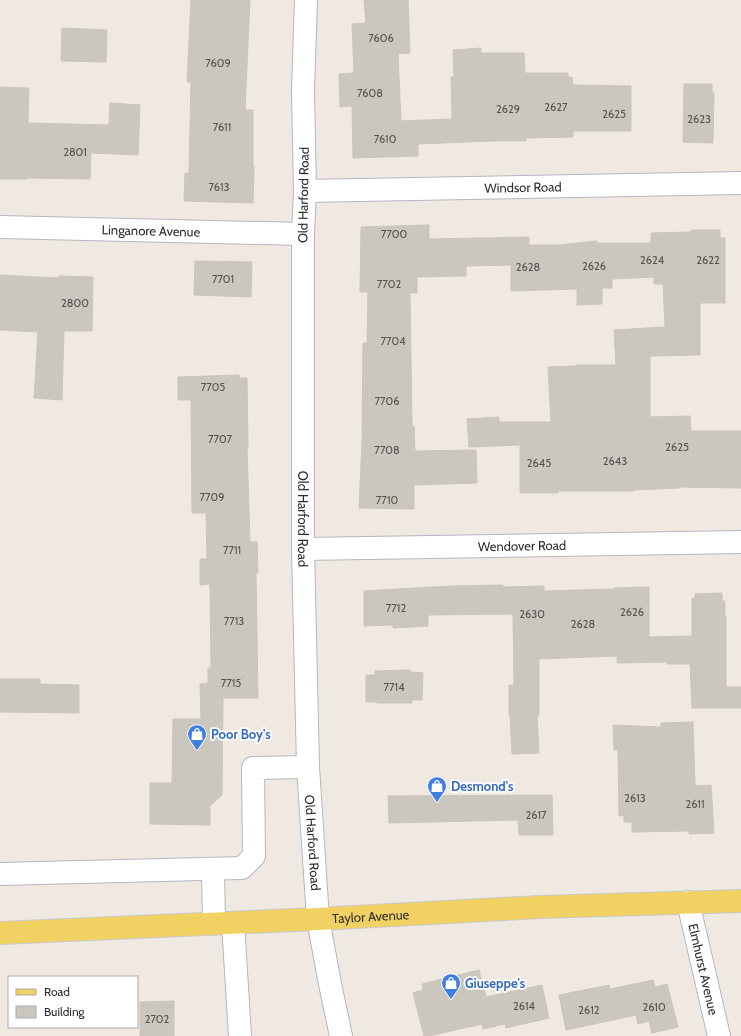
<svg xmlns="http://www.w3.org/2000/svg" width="741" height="1036" viewBox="0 0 741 1036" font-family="Cabin,sans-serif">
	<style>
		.building { fill: #cbc7bf; stroke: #cbc5ba }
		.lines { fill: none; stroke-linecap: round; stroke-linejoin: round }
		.minor-casing { stroke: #b4b7c1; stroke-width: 24 }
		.major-casing { stroke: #c9c9c9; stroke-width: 24 }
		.minor { stroke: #fff; stroke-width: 22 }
		.major { stroke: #f2d163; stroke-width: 22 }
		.labels { text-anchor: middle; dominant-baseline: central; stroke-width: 3.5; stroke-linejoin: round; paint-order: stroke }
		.number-label { font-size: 11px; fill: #555452 }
		.street-label { font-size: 13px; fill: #2e2e2e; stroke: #fff }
		.shop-label { font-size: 13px; font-weight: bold; fill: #366cbe; stroke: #fff; text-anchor: start }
	</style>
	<rect width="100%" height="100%" fill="#efe9e1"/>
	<path class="building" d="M 191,0 L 250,0 L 245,110 L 253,110 L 253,167 L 254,167 L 253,203 L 184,201 L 185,173 L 189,173 L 191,82 L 187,82 Z
		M 364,0 L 408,0 L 410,53 L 398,54 L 401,121 L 452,119 L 451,77 L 454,77 L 453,50 L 481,48 L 481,53 L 524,53 L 525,73 L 568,73 L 568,77 L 572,77 L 573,85 L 631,86 L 631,131 L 573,131 L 573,137 L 526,138 L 526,141 L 492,141 L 418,144 L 418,156 L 353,158 L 352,106 L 340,107 L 339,74 L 354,73 L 352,24 L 366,23 Z
		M 62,28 L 107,30 L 106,62 L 61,61 Z
		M 684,84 L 712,84 L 712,93 L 714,93 L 713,143 L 683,142 Z
		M 0,87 L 29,88 L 28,123 L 109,125 L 110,103 L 140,105 L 138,155 L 91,153 L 90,179 L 27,178 L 27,179 L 0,179 Z
		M 429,225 L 429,239 L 529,237 L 529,245 L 558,245 L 597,241 L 597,243 L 651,243 L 651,233 L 691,232 L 691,230 L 720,230 L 720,238 L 725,238 L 725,303 L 700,303 L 700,355 L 650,356 L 650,417 L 690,416 L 691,431 L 741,431 L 741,488 L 679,487 L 679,488 L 634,490 L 634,491 L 558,491 L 558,493 L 520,493 L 520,445 L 469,447 L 467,419 L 499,417 L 499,422 L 551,422 L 548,367 L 577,366 L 577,365 L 616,365 L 614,330 L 665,327 L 663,284 L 654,284 L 654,277 L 612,279 L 612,288 L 602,288 L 602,304 L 577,305 L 577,289 L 511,291 L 511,265 L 466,266 L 466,276 L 417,277 L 417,293 L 410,293 L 412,426 L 414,426 L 415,451 L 476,450 L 477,483 L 414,485 L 414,509 L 359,508 L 362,442 L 363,343 L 367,343 L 368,292 L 360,292 L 361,227 Z
		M 195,261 L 252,262 L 251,297 L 194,295 Z
		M 0,275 L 59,278 L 59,276 L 93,277 L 92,331 L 64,331 L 62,400 L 34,398 L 38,332 L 0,330 Z
		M 239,375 L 239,378 L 247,378 L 248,448 L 247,448 L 250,542 L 257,542 L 258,573 L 256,573 L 258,698 L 223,698 L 222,795 L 210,806 L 210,825 L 150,824 L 150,783 L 172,783 L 173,719 L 201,719 L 200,684 L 208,683 L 208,668 L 211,668 L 210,584 L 200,585 L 200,559 L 207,559 L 206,513 L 192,513 L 191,400 L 178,400 L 178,377 Z
		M 503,585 L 503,587 L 544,586 L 544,591 L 614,589 L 614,588 L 649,587 L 649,637 L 692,636 L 692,598 L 695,598 L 695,594 L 722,593 L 722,601 L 725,601 L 725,616 L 726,616 L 726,687 L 741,687 L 741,708 L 692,708 L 690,664 L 667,664 L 667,662 L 617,663 L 617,656 L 539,659 L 539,715 L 537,715 L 539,753 L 512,754 L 510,715 L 509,715 L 509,685 L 514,685 L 513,614 L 428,615 L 428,626 L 393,628 L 393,625 L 364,626 L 364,591 L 451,586 Z
		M 410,670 L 410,672 L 423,673 L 422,700 L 412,700 L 412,703 L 377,703 L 377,702 L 366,702 L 366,675 L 375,675 L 375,671 Z
		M 0,679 L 40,679 L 40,684 L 79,685 L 79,713 L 0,712 Z
		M 693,722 L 695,786 L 711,785 L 714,833 L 689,834 L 689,831 L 632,832 L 632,822 L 624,822 L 624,815 L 619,816 L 618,750 L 614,750 L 613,725 L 661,727 L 661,723 Z
		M 552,795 L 553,835 L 519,835 L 518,820 L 389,823 L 388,796 Z
		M 479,970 L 486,997 L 542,985 L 549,1018 L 506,1028 L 505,1024 L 483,1029 L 482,1024 L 429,1036 L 424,1036 L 413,993 L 423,990 L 422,984 Z
		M 653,980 L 655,987 L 667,984 L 678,1027 L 652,1033 L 649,1021 L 638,1024 L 636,1015 L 566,1030 L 559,995 L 609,985 L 610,989 Z
		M 174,1001 L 174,1036 L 140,1036 L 140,1002 Z"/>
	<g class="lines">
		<defs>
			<g id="minor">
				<path id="s1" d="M 306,0 L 303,90 L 305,191 L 303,234 L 303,549 L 308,767 L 318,919 L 330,984 L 341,1036"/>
				<path id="s2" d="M 305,191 L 741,183"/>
				<path id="s3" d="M 0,227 L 303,234"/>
				<path id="s4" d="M 303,549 L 741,542"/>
				<path d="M 213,869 L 214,923"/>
				<path d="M 0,874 L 242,868 L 254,856 L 253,768 L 308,767"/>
				<path id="s5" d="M 688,902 L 719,1036"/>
				<path d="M 233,923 L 240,1036"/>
			</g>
			<g id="major">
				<path id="s6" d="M 0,933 L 318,919 L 540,907 L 741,901"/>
			</g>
		</defs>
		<use href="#minor" class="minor-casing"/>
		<use href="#major" class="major-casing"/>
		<use href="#minor" class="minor"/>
		<use href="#major" class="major"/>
	</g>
	<defs>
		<symbol id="shop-pin" viewBox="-11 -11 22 30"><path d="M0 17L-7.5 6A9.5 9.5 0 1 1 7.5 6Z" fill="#3f7fe0" stroke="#fff"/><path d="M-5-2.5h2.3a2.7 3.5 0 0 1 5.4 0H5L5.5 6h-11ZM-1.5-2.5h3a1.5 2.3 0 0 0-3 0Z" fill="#fff"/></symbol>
	</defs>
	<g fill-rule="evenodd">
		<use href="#shop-pin" x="186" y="723" width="22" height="30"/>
		<use href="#shop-pin" x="426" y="775" width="22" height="30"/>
		<use href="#shop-pin" x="440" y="972" width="22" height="30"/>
	</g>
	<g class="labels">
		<g class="number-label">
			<text x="381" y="38">7606</text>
			<text x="218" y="63">7609</text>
			<text x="370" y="93">7608</text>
			<text x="556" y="107">2627</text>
			<text x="508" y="109">2629</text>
			<text x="614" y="114">2625</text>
			<text x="699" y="119">2623</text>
			<text x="222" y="127">7611</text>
			<text x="385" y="139">7610</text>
			<text x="75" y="152">2801</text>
			<text x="219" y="187">7613</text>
			<text x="394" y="234">7700</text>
			<text x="652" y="260">2624</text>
			<text x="708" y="260">2622</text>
			<text x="594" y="266">2626</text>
			<text x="528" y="267">2628</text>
			<text x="223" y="279">7701</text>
			<text x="389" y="284">7702</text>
			<text x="75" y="303">2800</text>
			<text x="393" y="341">7704</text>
			<text x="213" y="387">7705</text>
			<text x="387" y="401">7706</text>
			<text x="220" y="439">7707</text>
			<text x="677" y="447">2625</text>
			<text x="387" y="450">7708</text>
			<text x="615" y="461">2643</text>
			<text x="539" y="463">2645</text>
			<text x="212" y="497">7709</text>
			<text x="387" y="500">7710</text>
			<text x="232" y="550">7711</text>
			<text x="396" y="608">7712</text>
			<text x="632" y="612">2626</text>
			<text x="532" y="614">2630</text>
			<text x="234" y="621">7713</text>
			<text x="583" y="624">2628</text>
			<text x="231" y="683">7715</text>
			<text x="394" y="687">7714</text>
			<text x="635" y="798">2613</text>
			<text x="695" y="804">2611</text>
			<text x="536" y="815">2617</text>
			<text x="524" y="1006">2614</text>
			<text x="654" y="1007">2610</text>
			<text x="589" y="1010">2612</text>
			<text x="157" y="1019">2702</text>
		</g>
		<g class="street-label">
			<text stroke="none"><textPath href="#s2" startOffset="218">Windsor Road</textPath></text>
			<text transform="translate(303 195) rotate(-89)">Old Harford Road</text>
			<text stroke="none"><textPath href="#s3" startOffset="151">Linganore Avenue</textPath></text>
			<text stroke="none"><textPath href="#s1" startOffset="519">Old Harford Road</textPath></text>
			<text stroke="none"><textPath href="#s4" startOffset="219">Wendover Road</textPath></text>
			<text stroke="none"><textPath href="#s1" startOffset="843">Old Harford Road</textPath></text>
			<text stroke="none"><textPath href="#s6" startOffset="371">Taylor Avenue</textPath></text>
			<text stroke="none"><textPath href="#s5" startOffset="69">Elmhurst Avenue</textPath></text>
		</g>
		<g class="shop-label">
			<text x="211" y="734">Poor Boy's</text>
			<text x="451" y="786">Desmond's</text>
			<text x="465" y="983">Giuseppe's</text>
		</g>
	</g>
	<rect x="8" y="976" width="130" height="52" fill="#ffffff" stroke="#ababab"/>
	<rect x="16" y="989" width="20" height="6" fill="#f2d163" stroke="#ababab"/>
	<text x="44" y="996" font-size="12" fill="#2e2e2e">Road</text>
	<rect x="16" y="1006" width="20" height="12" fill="#cbc7bf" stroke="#ababab"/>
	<text x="44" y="1016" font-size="12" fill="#2e2e2e">Building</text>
</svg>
